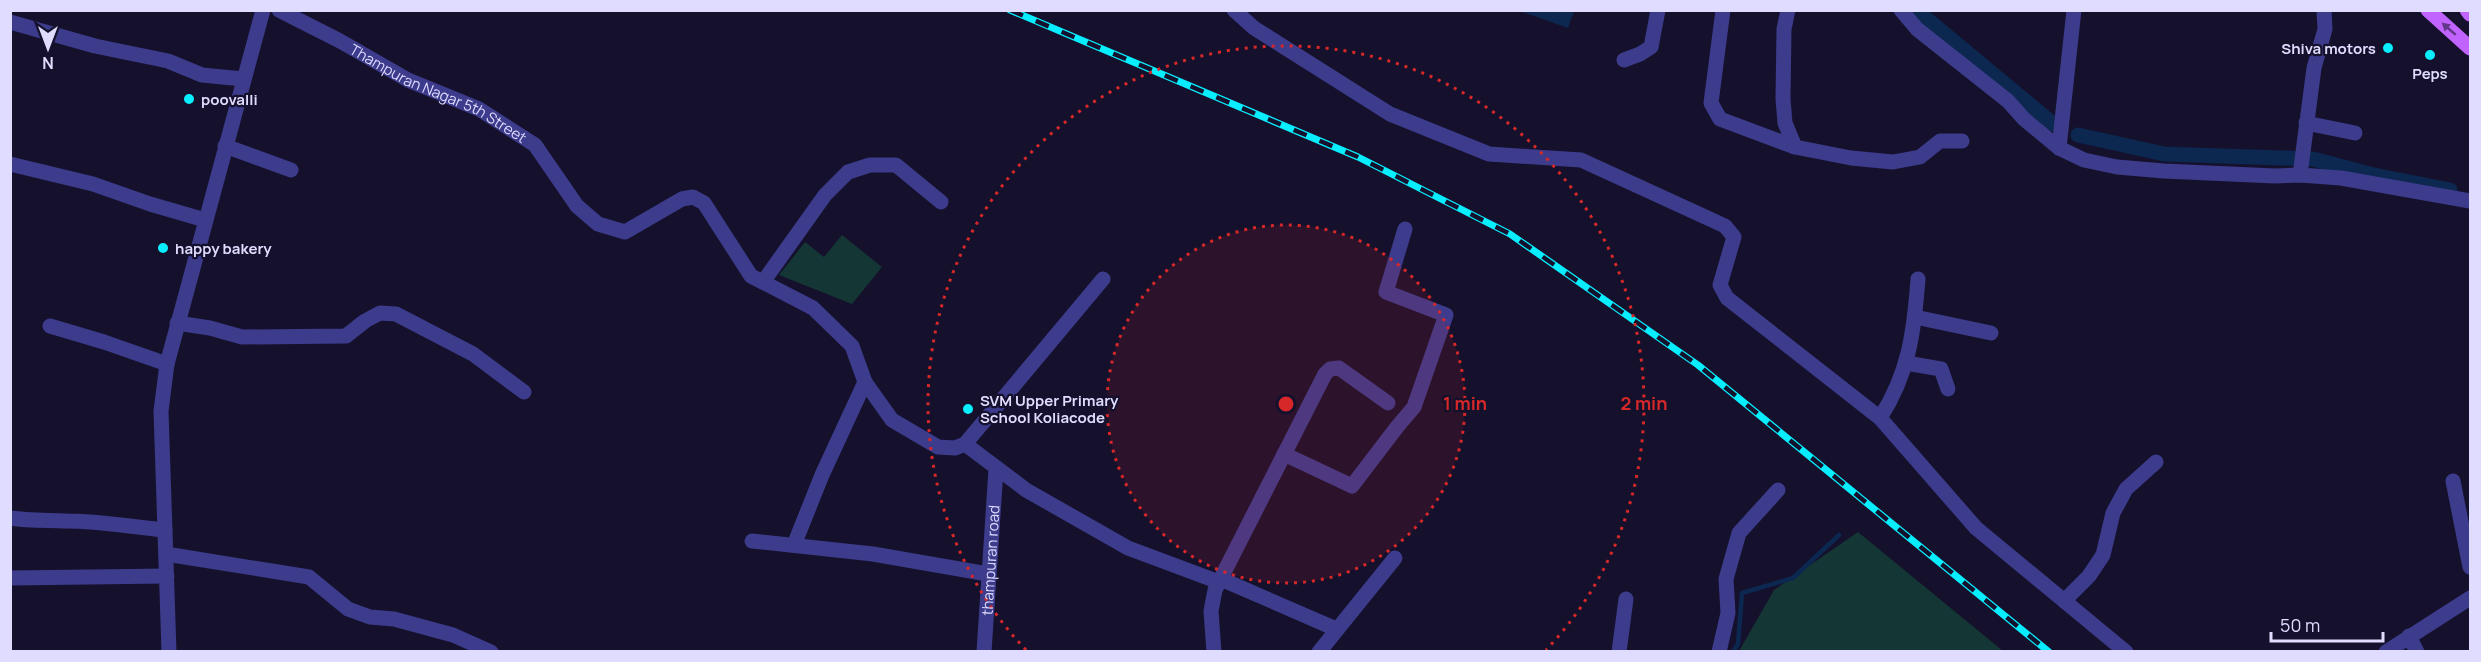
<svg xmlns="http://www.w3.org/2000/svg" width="2481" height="662" viewBox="0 0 2481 662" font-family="Manrope,sans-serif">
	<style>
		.green { fill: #143634 }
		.water { fill: #0c2750 }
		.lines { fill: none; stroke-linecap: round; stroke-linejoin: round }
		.stream { stroke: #0c2750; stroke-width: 4.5 }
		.canal { stroke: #0c2750; stroke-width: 15 }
		.minor { stroke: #3c3b8c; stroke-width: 15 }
		.major { stroke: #c063ff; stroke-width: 15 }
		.rail-casing { stroke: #08eeff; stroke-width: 7 }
		.rail { stroke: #15112c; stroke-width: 4.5; stroke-dasharray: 14; stroke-linecap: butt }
		.oneway { fill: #62368b }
		.ring { fill: none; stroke: #d62828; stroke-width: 3; stroke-dasharray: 3 6 }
		.poi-dot { fill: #08eeff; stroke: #15112c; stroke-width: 2 }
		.labels { text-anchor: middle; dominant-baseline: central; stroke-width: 4.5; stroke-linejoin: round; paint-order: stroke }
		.poi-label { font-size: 15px; font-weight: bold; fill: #dfdcff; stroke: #15112c; text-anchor: start }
		.street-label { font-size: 15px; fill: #dfdcff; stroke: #15112c }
		.centre { fill: #d62828; stroke: #15112c; stroke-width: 3 }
		.ring-label { font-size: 18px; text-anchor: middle; font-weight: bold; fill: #d62828; stroke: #15112c; stroke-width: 4.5; stroke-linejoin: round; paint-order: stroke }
	</style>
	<rect width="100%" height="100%" fill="#15112c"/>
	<path class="green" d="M 842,235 L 882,267 L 852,304 L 779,275 L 805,242 L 824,257 Z
		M 1858,532 L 2003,651 L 1739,651 L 1774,590 Z"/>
	<path class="water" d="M 1520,11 L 1574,10 L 1574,11 L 1568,28 Z"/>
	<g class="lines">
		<path class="stream" d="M 1733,652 L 1738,644 L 1742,593 L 1793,578 L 1839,535"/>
		<path class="canal" d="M 1916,10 L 2053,124
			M 2078,135 L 2164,154 L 2313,159 L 2374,175 L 2450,190"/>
		<g class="minor">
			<path id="s1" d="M 279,10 L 340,41 L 408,80 L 479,109 L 535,145 L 577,206 L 598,224 L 625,232 L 682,199 L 693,197 L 704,203 L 751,276 L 813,308 L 852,346 L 865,382 L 822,475 L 794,545"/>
			<path d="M 1234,10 L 1254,28 L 1390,114 L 1489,154 L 1581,160 L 1725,226 L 1734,237 L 1720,285 L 1727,298 L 1880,418 L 1976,528 L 2126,652"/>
			<path d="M 1723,10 L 1711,103 L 1720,119 L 1795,147"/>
			<path d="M 1788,10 L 1784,29 L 1783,99 L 1785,123 L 1795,147 L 1851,158 L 1893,162 L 1920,157 L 1940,141 L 1962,141"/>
			<path d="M 1901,10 L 1917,29 L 2008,101 L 2024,119 L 2059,148 L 2084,160 L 2117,167 L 2164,171 L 2275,176 L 2300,175 L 2341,178 L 2470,201"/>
			<path d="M 10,22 L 95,46 L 168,61 L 202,75 L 243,79"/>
			<path d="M 1624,60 L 1640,54 L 1651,47 L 1658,10"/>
			<path d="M 2306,123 L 2355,133"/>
			<path d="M 225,146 L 291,170"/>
			<path d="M 2059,148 L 2074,10"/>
			<path d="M 10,164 L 93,184 L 150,204 L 205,220"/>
			<path d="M 2300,175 L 2314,68 L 2325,29 L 2324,10"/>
			<path d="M 763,282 L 825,195 L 848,172 L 870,165 L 896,165 L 941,202"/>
			<path d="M 1915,317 L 1991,333"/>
			<path d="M 177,323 L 210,328 L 242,337 L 346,336 L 365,321 L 380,313 L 396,314 L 473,354 L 524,392"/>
			<path d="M 50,326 L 104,342 L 167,364"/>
			<path d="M 1906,363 L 1941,369 L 1948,389"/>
			<path d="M 865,382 L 892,420 L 938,447 L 955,448 L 965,444 L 1103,279"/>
			<path d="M 1880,418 C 1909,373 1914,332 1918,279"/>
			<path d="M 965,444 L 1026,490 L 1128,548 L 1219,582"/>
			<path d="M 1284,454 L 1352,486 L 1397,427 L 1414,407 L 1446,315 L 1386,292 L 1405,229"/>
			<path d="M 2453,481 L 2470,567"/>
			<path d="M 10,518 C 30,521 47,520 67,521 C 99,521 132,527 165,530"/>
			<path d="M 752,541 L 873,554 L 988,574"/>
			<path d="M 166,554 L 309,577 L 348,609 L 370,617 L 394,619 L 453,635 L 491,652"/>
			<path d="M 10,578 L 167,576"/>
			<path d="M 1221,579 L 1336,629"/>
			<path d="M 2064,601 L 2089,576 L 2103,555 L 2113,513 L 2126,489 L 2156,462"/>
			<path d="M 2409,636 L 2417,652"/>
			<path d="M 169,652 L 161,411 L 167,364 L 263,10"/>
			<path id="s2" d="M 984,652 L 996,469"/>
			<path d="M 1214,652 L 1211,611 L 1215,590 L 1325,374 L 1330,369 L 1339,368 L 1388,403"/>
			<path d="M 1319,652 L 1395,558"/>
			<path d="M 1619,652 L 1626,599"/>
			<path d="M 1719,652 L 1728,613 L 1726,579 L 1739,533 L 1778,490"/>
			<path d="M 2386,652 L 2470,598"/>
		</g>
		<path class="major" d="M 2428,10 L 2470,48
			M 2467,10 L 2470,14"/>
		<defs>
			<path id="rail" d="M 1010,10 L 1358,157 L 1510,234 L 1698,365 L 2049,652"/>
		</defs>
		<use href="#rail" class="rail-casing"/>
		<use href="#rail" class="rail"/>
	</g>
	<defs><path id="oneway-solid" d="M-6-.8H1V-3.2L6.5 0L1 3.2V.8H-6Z" transform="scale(1.5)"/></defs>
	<use class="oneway" href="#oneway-solid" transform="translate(2449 29) rotate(-139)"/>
	<circle cx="1286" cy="404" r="179" fill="#d62828" fill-opacity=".12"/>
	<g class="ring">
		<circle cx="1286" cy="404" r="179"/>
		<path d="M1026 650A358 358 0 1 1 1546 650"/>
	</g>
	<g class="poi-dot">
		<circle cx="2388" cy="48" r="6"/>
		<circle cx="2430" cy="55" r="6"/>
		<circle cx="189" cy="99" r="6"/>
		<circle cx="163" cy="248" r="6"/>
		<circle cx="968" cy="409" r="6"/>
	</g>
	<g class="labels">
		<g class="poi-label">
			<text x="2376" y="48" text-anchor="end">Shiva motors</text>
			<text x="2430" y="73" text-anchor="middle">Peps</text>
			<text x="201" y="99">poovalli</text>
			<text x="175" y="248">happy bakery</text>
			<text x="980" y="400">SVM Upper Primary<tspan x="980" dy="17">School Koliacode</tspan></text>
		</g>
		<g class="street-label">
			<text stroke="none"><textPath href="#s1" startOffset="180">Thampuran Nagar 5th Street</textPath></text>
			<text stroke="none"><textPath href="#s2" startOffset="92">thampuran road</textPath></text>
		</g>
	</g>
	<circle cx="1286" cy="404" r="9" class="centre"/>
	<g class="ring-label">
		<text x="1465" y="410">1 min</text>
		<text x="1644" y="410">2 min</text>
	</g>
	<rect width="2481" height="662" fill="none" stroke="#dfdcff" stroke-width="24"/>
	<g transform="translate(48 48) rotate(180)" stroke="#15112c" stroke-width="4.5" paint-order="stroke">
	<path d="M0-4.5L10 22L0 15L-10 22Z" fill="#dfdcff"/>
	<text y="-9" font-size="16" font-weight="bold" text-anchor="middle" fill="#dfdcff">N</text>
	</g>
	<path d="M2271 632v9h112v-9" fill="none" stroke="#dfdcff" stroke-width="3"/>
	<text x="2280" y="632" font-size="18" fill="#dfdcff" stroke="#15112c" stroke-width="4.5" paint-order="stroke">50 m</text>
</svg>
